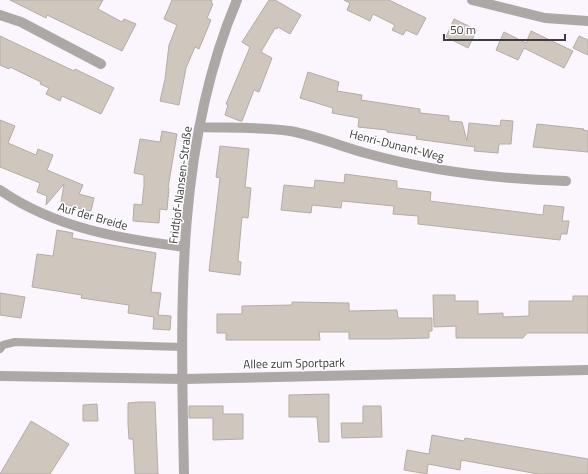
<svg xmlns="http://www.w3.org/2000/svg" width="588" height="474" viewBox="0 0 588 474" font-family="'Titillium Web',sans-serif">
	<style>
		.building { fill: #cfc6bd; stroke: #b5aca4 }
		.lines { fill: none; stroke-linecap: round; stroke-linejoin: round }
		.service { stroke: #ada7a6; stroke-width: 8 }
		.minor { stroke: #ada7a6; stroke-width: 10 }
		.labels { text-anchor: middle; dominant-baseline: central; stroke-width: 3; stroke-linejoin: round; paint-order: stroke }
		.street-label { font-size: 12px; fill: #3d3b3f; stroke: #fff }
	</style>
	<rect width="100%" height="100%" fill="#fbf6fe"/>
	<path class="building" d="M 10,0 L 103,0 L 98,9 L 122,22 L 124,19 L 136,24 L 122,51 L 47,15 L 46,18 Z
		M 172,0 L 212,0 L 211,3 L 213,4 L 207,18 L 211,20 L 199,49 L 195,47 L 186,68 L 179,105 L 160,101 L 165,79 L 169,45 L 177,25 L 164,19 Z
		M 269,0 L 275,0 L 301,15 L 290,34 L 278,27 L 277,29 L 275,28 L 261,52 L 272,58 L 259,92 L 254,90 L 242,121 L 240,121 L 225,115 L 228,105 L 226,104 L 250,47 L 242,42 Z
		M 344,0 L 389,0 L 426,18 L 417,35 L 406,30 L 403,35 L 392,30 L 395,25 L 373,14 L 370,21 L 347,10 L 350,3 Z
		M 454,19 L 477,30 L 468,48 L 446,37 Z
		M 531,31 L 573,51 L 564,68 L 524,48 L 518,60 L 496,50 L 504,32 L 526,43 Z
		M 0,36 L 74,71 L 75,69 L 114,88 L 101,114 L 62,96 L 60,101 L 46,94 L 49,88 L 40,84 L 41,82 L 10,67 L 9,69 L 0,65 Z
		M 579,36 L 588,40 L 588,55 L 573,48 Z
		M 308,72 L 339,82 L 337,91 L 362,95 L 361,100 L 420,109 L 420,113 L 449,116 L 449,121 L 462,122 L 467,141 L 469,123 L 500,126 L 501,120 L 513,121 L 511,144 L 499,144 L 498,153 L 474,151 L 475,147 L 416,139 L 417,136 L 387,132 L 387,130 L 358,127 L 359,118 L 332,113 L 333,108 L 300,98 Z
		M 0,120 L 15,126 L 8,143 L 36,155 L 38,149 L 53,155 L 47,170 L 83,185 L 79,194 L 94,198 L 91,211 L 73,207 L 61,202 L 64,184 L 46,205 L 47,196 L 37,192 L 40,183 L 0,167 Z
		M 537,124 L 584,129 L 583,130 L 588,131 L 588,152 L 533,147 Z
		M 162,131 L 177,134 L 168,188 L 169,188 L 167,210 L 160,209 L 159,223 L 133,221 L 134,204 L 142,205 L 144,186 L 144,175 L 134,173 L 140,139 L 160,142 Z
		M 220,146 L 249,149 L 245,187 L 251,188 L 248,218 L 242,217 L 238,261 L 241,262 L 240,275 L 209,271 L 220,178 L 216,177 Z
		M 345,174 L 397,181 L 397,188 L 431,192 L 430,201 L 543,215 L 544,205 L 564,207 L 562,221 L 569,221 L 567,234 L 561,234 L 560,240 L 418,224 L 418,216 L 393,214 L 394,206 L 342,201 L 341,208 L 312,205 L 311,213 L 281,210 L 284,185 L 314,188 L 315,180 L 344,183 Z
		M 57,230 L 73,233 L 72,238 L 156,253 L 151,292 L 161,293 L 158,315 L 171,316 L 170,330 L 153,329 L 154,317 L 128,313 L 129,305 L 81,298 L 82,295 L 32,287 L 37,254 L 53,256 Z
		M 0,293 L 25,297 L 21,318 L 0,315 Z
		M 433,295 L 455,295 L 455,301 L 478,301 L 478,314 L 503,313 L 503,317 L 529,316 L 529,301 L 573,301 L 573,296 L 588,296 L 588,333 L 527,333 L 523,338 L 456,338 L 456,326 L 434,327 Z
		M 292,302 L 349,303 L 349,311 L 397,310 L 398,318 L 432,318 L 432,331 L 429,331 L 429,338 L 389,339 L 349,339 L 349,332 L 319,332 L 320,340 L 226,340 L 226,333 L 217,333 L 217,314 L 242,314 L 242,306 L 292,305 Z
		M 329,394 L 329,442 L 319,442 L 317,417 L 289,417 L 289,395 Z
		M 139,402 L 155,402 L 158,474 L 135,474 L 133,439 L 129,439 L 128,424 L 128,403 Z
		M 97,404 L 98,421 L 83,421 L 83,405 Z
		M 189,406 L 223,406 L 223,414 L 243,414 L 243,439 L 213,440 L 213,418 L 189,418 Z
		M 363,406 L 381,406 L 382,437 L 342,438 L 341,423 L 363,423 Z
		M 31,421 L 69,444 L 50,474 L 0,474 Z
		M 432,435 L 464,441 L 465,438 L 588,459 L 588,474 L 538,474 L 461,460 L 460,470 L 428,464 L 427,474 L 404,470 L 407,450 L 429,454 Z"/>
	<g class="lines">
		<path class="service" d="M 0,349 L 3,345 L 15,342 L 182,347"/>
		<path class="minor" d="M 472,0 L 545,18 L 588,21
			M 0,15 L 21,22 L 101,64
			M 200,127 C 229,128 261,127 290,131 C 318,136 342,147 369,154 C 433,172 500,179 566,181
			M 0,190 C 55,228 121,239 185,247
			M 0,376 L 183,379 L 588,370
			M 184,474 C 181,316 174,148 237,0"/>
	</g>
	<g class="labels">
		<g class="street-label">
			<text transform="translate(397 145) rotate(14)">Henri-Dunant-Weg</text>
			<text transform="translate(180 185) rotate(-83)">Fridtjof-Nansen-Straße</text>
			<text transform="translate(93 216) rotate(16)">Auf der Breide</text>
			<text transform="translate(294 363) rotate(-1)">Allee zum Sportpark</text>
		</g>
	</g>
	<path d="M444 34v6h121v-6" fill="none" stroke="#3d3b3f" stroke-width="2"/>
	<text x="450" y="34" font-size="12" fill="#3d3b3f" stroke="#ffffff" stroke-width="3" paint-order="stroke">50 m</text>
</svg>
